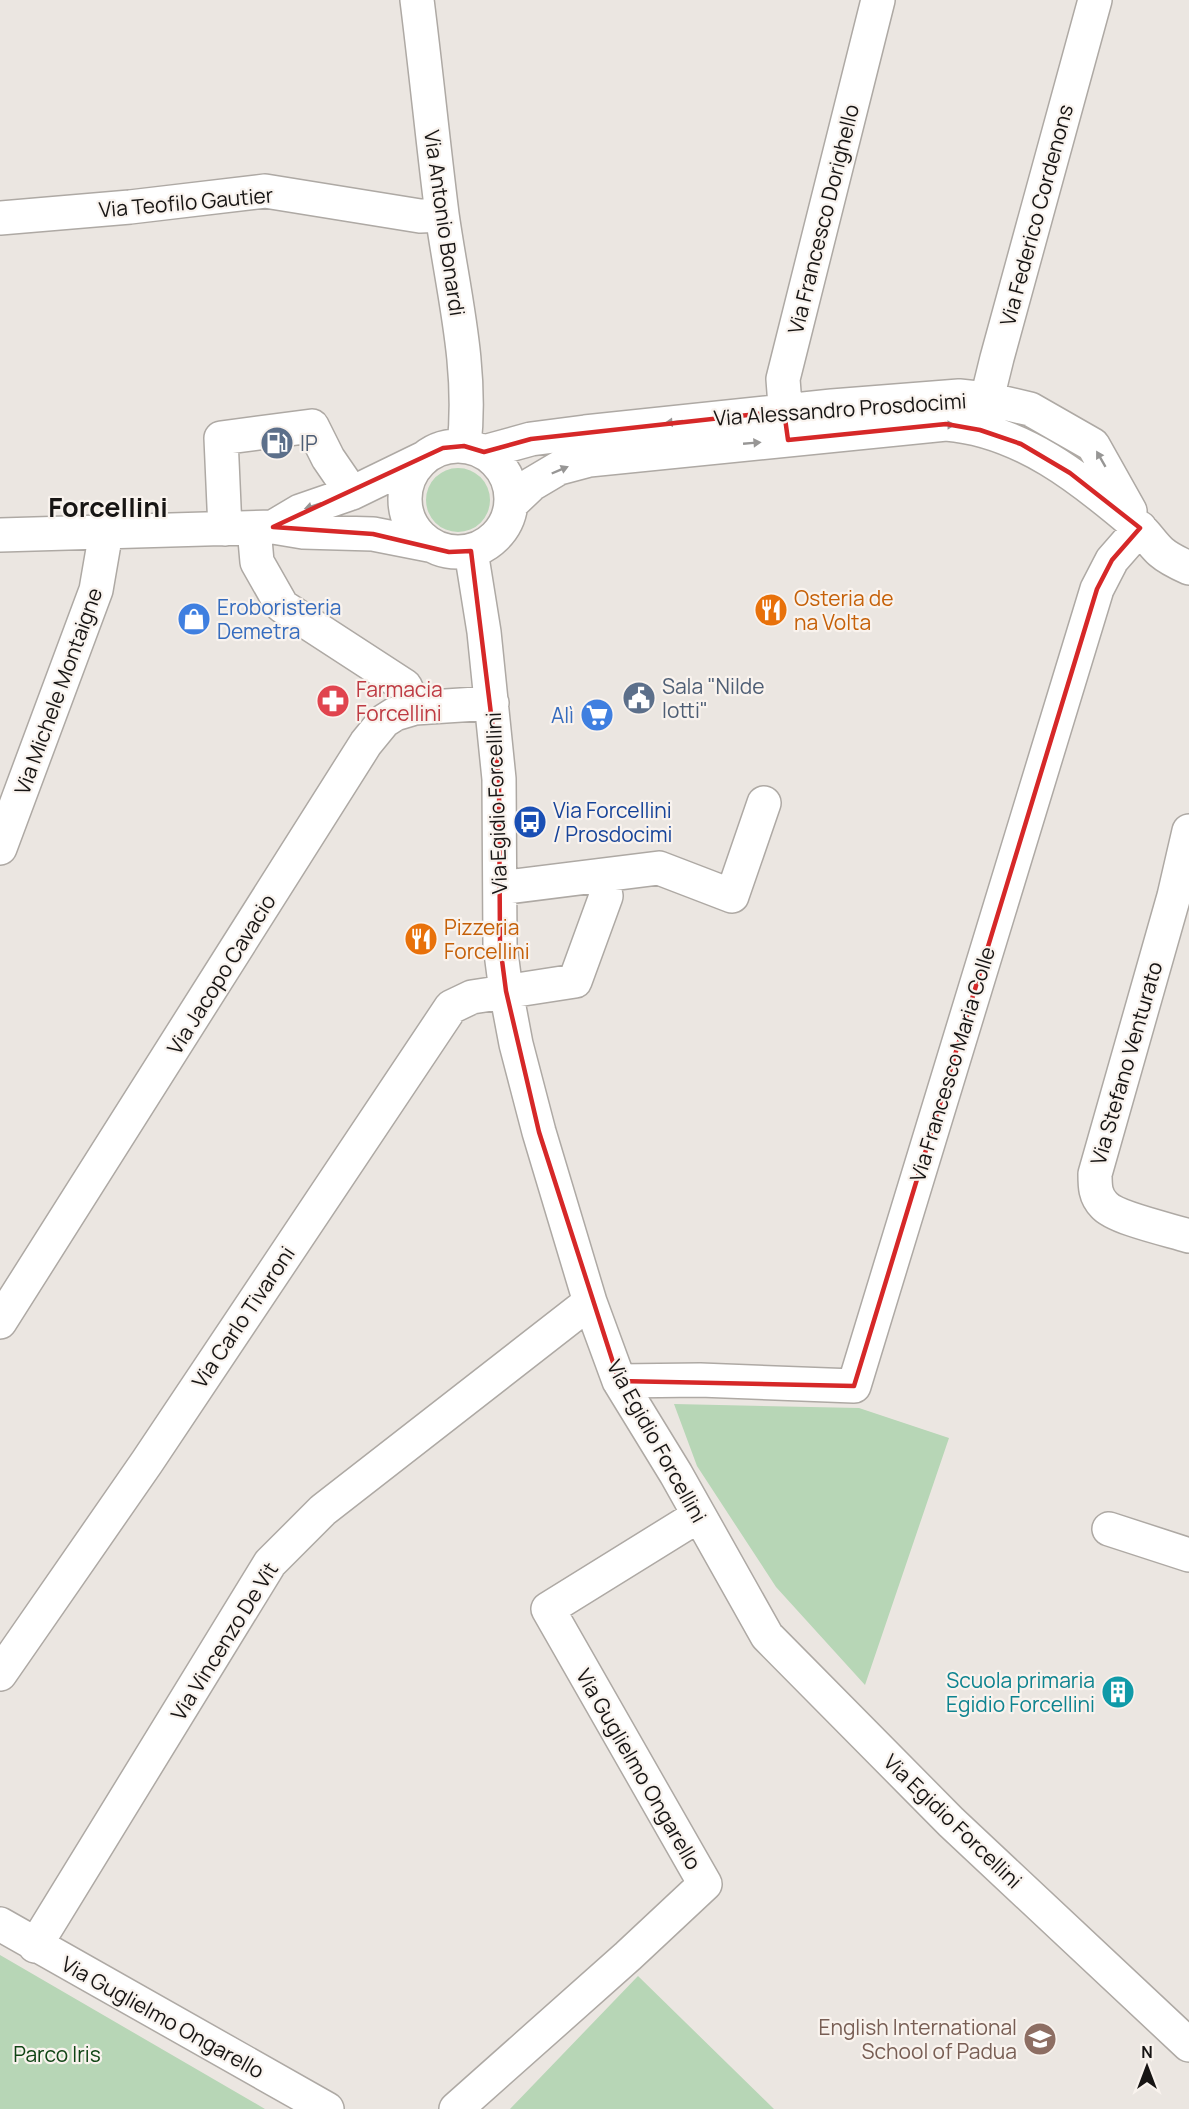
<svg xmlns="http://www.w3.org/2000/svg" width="1189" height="2109" viewBox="0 0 1189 2109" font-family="Manrope,sans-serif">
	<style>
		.green { fill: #b7d6b6 }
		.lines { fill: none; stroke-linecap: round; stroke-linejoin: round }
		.minor-casing { stroke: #aea9a4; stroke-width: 36 }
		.minor { stroke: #fff; stroke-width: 33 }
		.oneway { fill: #979695 }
		.marked { fill: none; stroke: #d62828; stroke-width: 4.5; stroke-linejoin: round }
		.labels { text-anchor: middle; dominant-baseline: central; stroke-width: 4.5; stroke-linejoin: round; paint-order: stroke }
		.street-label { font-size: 21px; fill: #171514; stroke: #f9f3ee }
		.service-label { font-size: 21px; fill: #4e5e75; stroke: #f9f3ee; text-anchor: start }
		.food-label { font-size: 21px; fill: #c56008; stroke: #f9f3ee; text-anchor: start }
		.shop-label { font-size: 21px; fill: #366cbe; stroke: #f9f3ee; text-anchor: start }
		.health-label { font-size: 21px; fill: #be3a42; stroke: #f9f3ee; text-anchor: start }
		.transit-label { font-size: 21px; fill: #164399; stroke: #f9f3ee; text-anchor: start }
		.culture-label { font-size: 21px; fill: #0d838f; stroke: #f9f3ee; text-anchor: end }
		.education-label { font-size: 21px; fill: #785e54; stroke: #f9f3ee; text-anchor: end }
		.park-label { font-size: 21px; fill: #104515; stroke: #f9f3ee }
		.district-label { font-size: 27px; font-weight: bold; fill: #171514; stroke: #f9f3ee }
	</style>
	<rect width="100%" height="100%" fill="#ebe6e1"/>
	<path class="green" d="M426 500a32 32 0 1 1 64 0a32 32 0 1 1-64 0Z
		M 674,1404 L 859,1408 L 949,1438 L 865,1685 L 776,1587 L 697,1466 Z
		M 0,1955 L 265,2109 L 0,2109 Z
		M 638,1976 L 774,2109 L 510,2109 Z"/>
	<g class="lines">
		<defs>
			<path id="minor" d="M 417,0 C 426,71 433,143 442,214 C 453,292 473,367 464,446
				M 0,218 L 130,207 L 265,191 L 420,216 L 442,215
				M 982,419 L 997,358 L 1095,0
				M 787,432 L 783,379 L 878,0
				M405 499a53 53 0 1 1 106 0a53 53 0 1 1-106 0Z
				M 484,452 L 531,439 L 585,432 L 832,406 L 959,396 L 987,399 L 1030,409 L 1093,445 L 1130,511
				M 512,503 L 532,484 L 559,468 L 589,460 L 946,424 C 1021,430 1082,479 1137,526 C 1146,533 1152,544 1161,552 C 1169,559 1180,564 1189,568
				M 273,527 L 300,511 L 352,493 L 424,458
				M 254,528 L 257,562 L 282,606 L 405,686 L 415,708
				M 225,529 L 221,438 L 312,426 L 328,458 L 352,493
				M 0,535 L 273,527 L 303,532 L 373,534 L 429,545
				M 471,551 L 484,632 L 499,779 L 500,945 L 506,991 L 516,1044 L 539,1132 L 590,1302 L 619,1381 L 676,1474 L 767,1636 L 951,1822 L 1189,2045
				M 1189,831 L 1174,896 L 1095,1174 C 1095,1186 1095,1196 1104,1205 C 1115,1218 1170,1230 1189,1236
				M 0,848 L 96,590 L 106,532
				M 500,888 L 659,868 L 732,896 L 764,803
				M 0,1322 L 366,743 L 384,721 L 395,714 L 415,708 L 492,703
				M 619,1381 L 700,1380 L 854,1386 L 1097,589 L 1112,560 L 1140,528
				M 1109,1529 L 1189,1555
				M 0,1674 L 147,1462 L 451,1007 L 472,997 L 575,981 L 606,896 L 602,876
				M 0,1924 L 327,2109
				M 35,1946 L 270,1563 L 323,1510 L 590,1302
				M 456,2109 L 628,1956 L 705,1884 L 548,1609 L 698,1516"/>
		</defs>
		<use href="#minor" class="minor-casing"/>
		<use href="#minor" class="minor"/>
	</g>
	<defs><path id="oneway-solid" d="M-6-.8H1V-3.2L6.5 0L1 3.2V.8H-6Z" transform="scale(1.5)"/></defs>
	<g class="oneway">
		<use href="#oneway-solid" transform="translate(674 422) rotate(174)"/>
		<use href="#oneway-solid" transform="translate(946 425) rotate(-1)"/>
		<use href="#oneway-solid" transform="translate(752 443) rotate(-5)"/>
		<use href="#oneway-solid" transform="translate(1101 459) rotate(-120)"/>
		<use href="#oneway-solid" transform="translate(560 470) rotate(-23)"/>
		<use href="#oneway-solid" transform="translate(313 506) rotate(162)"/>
	</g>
	<path class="marked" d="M 784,411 L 788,440 L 946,424 L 980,430 L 1021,444 L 1070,473 L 1140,528 L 1112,560 L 1097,589 L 854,1386 L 619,1381 L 539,1132 L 506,991 L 500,945 L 499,779 L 471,551 L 449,552 L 373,534 L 273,527 L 443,448 L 464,446 L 484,452 L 531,439 Z"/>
	<defs>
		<symbol id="fuel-disc" viewBox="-11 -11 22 22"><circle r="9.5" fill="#5c6f8a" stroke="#f9f3ee"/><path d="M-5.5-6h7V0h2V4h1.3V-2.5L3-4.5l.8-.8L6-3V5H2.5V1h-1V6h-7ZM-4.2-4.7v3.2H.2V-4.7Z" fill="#fff"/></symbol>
		<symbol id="restaurant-disc" viewBox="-11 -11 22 22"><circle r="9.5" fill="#e8710a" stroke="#f9f3ee"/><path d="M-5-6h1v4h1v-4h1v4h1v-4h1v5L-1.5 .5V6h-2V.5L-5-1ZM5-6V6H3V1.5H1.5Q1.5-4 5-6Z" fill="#fff"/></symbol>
		<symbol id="shop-disc" viewBox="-11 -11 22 22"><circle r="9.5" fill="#3f7fe0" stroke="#f9f3ee"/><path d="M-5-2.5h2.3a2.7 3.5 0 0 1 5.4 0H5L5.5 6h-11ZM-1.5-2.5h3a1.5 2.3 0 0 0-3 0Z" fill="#fff"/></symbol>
		<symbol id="civic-disc" viewBox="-11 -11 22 22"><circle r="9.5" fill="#5c6f8a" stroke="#f9f3ee"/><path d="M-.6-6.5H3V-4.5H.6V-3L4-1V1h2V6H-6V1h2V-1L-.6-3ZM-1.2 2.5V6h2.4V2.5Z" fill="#fff"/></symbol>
		<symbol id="pharmacy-disc" viewBox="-11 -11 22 22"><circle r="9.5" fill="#e0444e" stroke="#f9f3ee"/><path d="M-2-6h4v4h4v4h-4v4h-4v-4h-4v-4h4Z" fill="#fff"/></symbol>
		<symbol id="supermarket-disc" viewBox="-11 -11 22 22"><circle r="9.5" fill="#3f7fe0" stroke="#f9f3ee"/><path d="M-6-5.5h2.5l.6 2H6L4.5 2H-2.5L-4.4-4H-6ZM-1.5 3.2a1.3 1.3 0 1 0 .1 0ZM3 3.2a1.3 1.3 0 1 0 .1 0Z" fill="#fff"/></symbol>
		<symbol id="bus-disc" viewBox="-11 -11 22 22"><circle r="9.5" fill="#1a4fb4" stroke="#f9f3ee"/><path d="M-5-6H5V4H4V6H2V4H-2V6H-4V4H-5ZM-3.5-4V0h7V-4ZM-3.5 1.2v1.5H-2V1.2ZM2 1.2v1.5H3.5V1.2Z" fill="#fff"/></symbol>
		<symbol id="building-disc" viewBox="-11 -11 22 22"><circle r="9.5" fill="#0f9aa8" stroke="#f9f3ee"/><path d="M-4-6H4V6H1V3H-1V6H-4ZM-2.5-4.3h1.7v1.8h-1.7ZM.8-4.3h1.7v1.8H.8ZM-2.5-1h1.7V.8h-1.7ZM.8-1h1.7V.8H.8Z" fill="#fff"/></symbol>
		<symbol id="school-disc" viewBox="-11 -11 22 22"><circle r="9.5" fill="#8d6e63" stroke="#f9f3ee"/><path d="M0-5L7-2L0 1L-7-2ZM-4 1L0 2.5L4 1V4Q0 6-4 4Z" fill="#fff"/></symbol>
	</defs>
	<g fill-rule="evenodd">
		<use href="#fuel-disc" x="258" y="424" width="38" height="38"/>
		<use href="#restaurant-disc" x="752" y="591" width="38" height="38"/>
		<use href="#shop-disc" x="175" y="600" width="38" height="38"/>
		<use href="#civic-disc" x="620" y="679" width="38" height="38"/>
		<use href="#pharmacy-disc" x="314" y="682" width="38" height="38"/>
		<use href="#supermarket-disc" x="578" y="696" width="38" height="38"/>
		<use href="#bus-disc" x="511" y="803" width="38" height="38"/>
		<use href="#restaurant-disc" x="402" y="920" width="38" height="38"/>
		<use href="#building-disc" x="1099" y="1673" width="38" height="38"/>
		<use href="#school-disc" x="1021" y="2020" width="38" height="38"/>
	</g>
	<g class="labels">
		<g class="street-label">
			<text transform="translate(186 202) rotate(-5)">Via Teofilo Gautier</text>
			<text transform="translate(1036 215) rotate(-75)">Via Federico Cordenons</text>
			<text transform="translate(823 219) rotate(-76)">Via Francesco Dorighello</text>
			<text transform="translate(445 223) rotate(82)">Via Antonio Bonardi</text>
			<text transform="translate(840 409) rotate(-4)">Via Alessandro Prosdocimi</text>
			<text transform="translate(58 691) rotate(-70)">Via Michele Montaigne</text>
			<text transform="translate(496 803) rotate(-92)">Via Egidio Forcellini</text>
			<text transform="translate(221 974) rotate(-58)">Via Jacopo Cavacio</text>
			<text transform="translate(1126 1063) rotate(-74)">Via Stefano Venturato</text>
			<text transform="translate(952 1064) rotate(-73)">Via Francesco Maria Colle</text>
			<text transform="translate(243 1317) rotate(-56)">Via Carlo Tivaroni</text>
			<text transform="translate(657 1441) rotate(61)">Via Egidio Forcellini</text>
			<text transform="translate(224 1641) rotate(-58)">Via Vincenzo De Vit</text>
			<text transform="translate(639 1769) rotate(60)">Via Guglielmo Ongarello</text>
			<text transform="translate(953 1821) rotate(44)">Via Egidio Forcellini</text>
			<text transform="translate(163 2017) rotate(29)">Via Guglielmo Ongarello</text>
		</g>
		<g class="service-label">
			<text x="300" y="443">IP</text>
			<text x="662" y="686">Sala "Nilde<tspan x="662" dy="24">Iotti"</tspan></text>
		</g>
		<g class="food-label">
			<text x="794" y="598">Osteria de<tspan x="794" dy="24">na Volta</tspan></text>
			<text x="444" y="927">Pizzeria<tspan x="444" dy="24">Forcellini</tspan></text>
		</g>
		<g class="shop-label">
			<text x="217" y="607">Eroboristeria<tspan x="217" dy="24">Demetra</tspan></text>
			<text x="574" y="715" text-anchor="end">Alì</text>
		</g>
		<g class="health-label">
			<text x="356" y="689">Farmacia<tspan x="356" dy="24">Forcellini</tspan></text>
		</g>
		<g class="transit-label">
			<text x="553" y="810">Via Forcellini<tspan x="553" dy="24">/ Prosdocimi</tspan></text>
		</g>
		<g class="culture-label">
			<text x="1095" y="1680">Scuola primaria<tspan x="1095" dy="24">Egidio Forcellini</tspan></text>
		</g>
		<g class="education-label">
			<text x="1017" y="2027">English International<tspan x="1017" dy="24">School of Padua</tspan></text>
		</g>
		<g class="park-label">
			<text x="57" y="2054">Parco Iris</text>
		</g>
		<g class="district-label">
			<text x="108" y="506">Forcellini</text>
		</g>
	</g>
	<g transform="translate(1147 2067)" stroke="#f9f3ee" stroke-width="4.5" paint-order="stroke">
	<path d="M0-4.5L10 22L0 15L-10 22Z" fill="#171514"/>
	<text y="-9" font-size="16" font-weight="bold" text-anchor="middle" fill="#171514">N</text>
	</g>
</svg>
